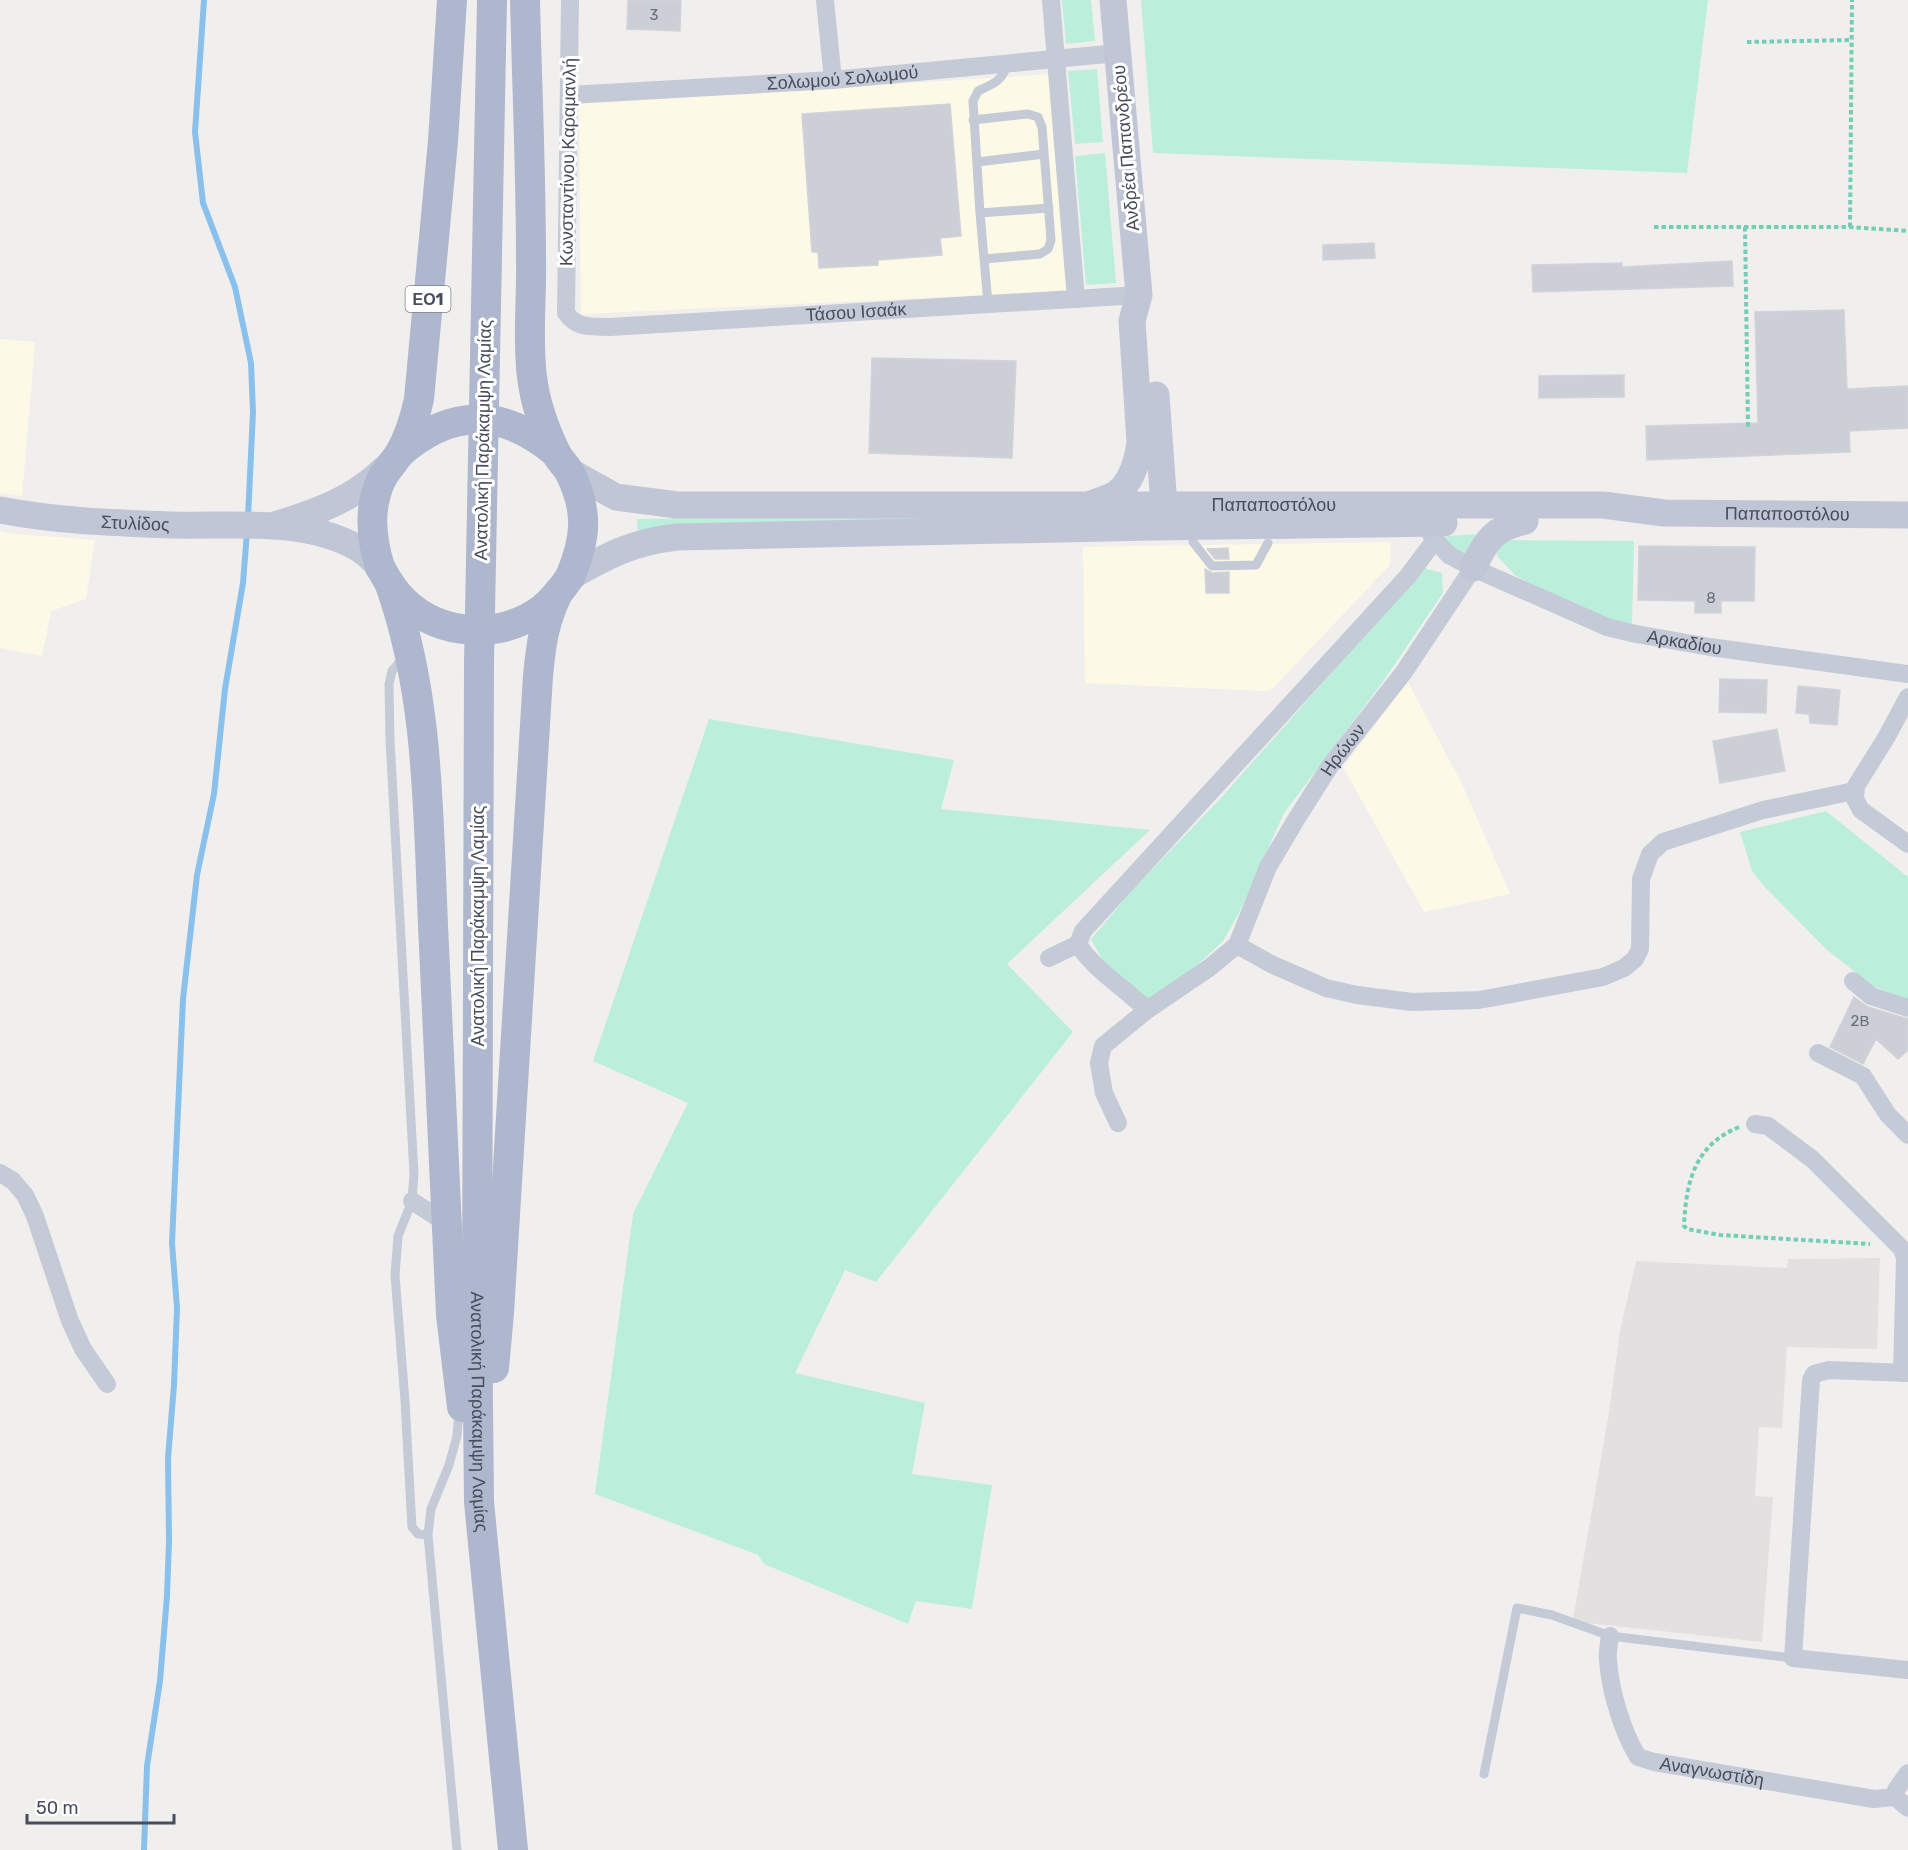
<svg xmlns="http://www.w3.org/2000/svg" width="1908" height="1850" viewBox="0 0 1908 1850" font-family="Rubik,sans-serif">
	<style>
		.commercial { fill: #fcfae7 }
		.education { fill: #e2e0e0 }
		.green { fill: #bcefdb }
		.lines { fill: none; stroke-linecap: round; stroke-linejoin: round }
		.stream { stroke: #89c1ec; stroke-width: 6 }
		.building { fill: #cdcfd6; stroke: #d2d3da; stroke-width: 1.5 }
		.path { stroke: #74cdb5; stroke-width: 4; stroke-dasharray: 4.5 3; stroke-linecap: butt }
		.lane { stroke: #c4cad6; stroke-width: 9 }
		.street { stroke: #c4cad6; stroke-width: 18 }
		.secondary { stroke: #c1c6d7; stroke-width: 27 }
		.primary { stroke: #aeb7cd; stroke-width: 30 }
		.primary-bridge { stroke: #aeb7cd; stroke-width: 30 }
		.labels { text-anchor: middle; dominant-baseline: central; stroke-width: 6; stroke-linejoin: round; paint-order: stroke }
		.number-label { font-size: 15px; fill: #686e7a }
		.shield { fill: #fff; stroke: #7e828d; stroke-width: 1.5 }
		.shield-label { font-size: 16px; font-weight: bold; fill: #464d5c }
		.street-label { font-size: 18px; fill: #464d5c; stroke: #fff }
	</style>
	<rect width="100%" height="100%" fill="#f1efee"/>
	<path class="commercial" d="M 1053,74 L 1069,291 L 581,314 L 579,104 Z
		M 0,339 L 35,342 L 22,496 L 0,493 Z
		M 0,531 L 15,534 L 95,540 L 86,599 L 51,611 L 42,656 L 0,648 Z
		M 1391,542 L 1390,565 L 1272,689 L 1266,691 L 1085,683 L 1083,547 Z
		M 1408,682 L 1462,784 L 1510,894 L 1424,912 L 1343,767 Z"/>
	<path class="education" d="M 1880,1258 L 1877,1349 L 1787,1347 L 1782,1428 L 1759,1427 L 1755,1496 L 1773,1497 L 1762,1642 L 1587,1623 L 1573,1619 L 1609,1412 L 1620,1331 L 1636,1261 L 1787,1268 L 1788,1259 Z"/>
	<path class="green" d="M 1062,0 L 1091,0 L 1095,41 L 1066,44 Z
		M 1141,0 L 1708,0 L 1687,173 L 1153,153 Z
		M 1097,69 L 1103,142 L 1075,144 L 1068,71 Z
		M 1105,153 L 1116,283 L 1086,285 L 1075,156 Z
		M 1108,511 L 638,533 L 637,519 Z
		M 1477,534 L 1467,560 L 1443,540 L 1447,536 Z
		M 1507,540 L 1634,541 L 1632,624 L 1614,621 L 1562,600 L 1516,576 L 1497,556 L 1498,545 Z
		M 1424,568 L 1442,573 L 1443,593 L 1382,683 L 1284,813 L 1239,913 L 1223,941 L 1194,968 L 1147,1000 L 1106,967 L 1091,939 L 1134,888 L 1220,799 Z
		M 709,719 L 954,760 L 941,809 L 1150,830 L 1007,964 L 1073,1032 L 876,1282 L 845,1270 L 795,1373 L 925,1403 L 912,1474 L 992,1485 L 972,1609 L 916,1601 L 908,1624 L 764,1564 L 758,1555 L 595,1494 L 633,1214 L 688,1103 L 593,1061 Z
		M 1826,811 L 1908,877 L 1908,999 L 1874,987 L 1826,949 L 1763,885 L 1752,871 L 1740,832 Z"/>
	<g class="lines">
		<path class="stream" d="M 204,0 L 195,132 L 203,203 L 235,287 L 251,363 L 253,412 L 248,518
			M 144,1850 L 147,1766 L 160,1681 L 167,1596 L 169,1541 L 168,1458 L 174,1385 L 177,1308 L 172,1243 L 183,999 L 197,875 L 214,794 L 225,689 L 243,583 L 247,532"/>
	</g>
	<path class="building" d="M 628,0 L 681,0 L 680,31 L 627,29 Z
		M 950,104 L 961,236 L 940,238 L 942,255 L 878,260 L 878,265 L 819,268 L 818,252 L 812,252 L 802,114 Z
		M 1374,243 L 1375,258 L 1323,260 L 1323,245 Z
		M 1732,261 L 1733,286 L 1533,292 L 1532,265 L 1622,263 L 1622,267 Z
		M 1844,310 L 1847,389 L 1908,386 L 1908,428 L 1849,431 L 1850,452 L 1647,460 L 1646,426 L 1758,423 L 1755,312 Z
		M 872,358 L 1016,361 L 1012,458 L 869,453 Z
		M 1624,375 L 1624,397 L 1539,398 L 1539,376 Z
		M 1639,546 L 1755,547 L 1754,601 L 1721,601 L 1721,613 L 1695,613 L 1695,601 L 1638,600 Z
		M 1228,548 L 1229,559 L 1215,559 L 1207,549 Z
		M 1205,569 L 1212,573 L 1229,572 L 1229,593 L 1206,593 Z
		M 1720,679 L 1767,680 L 1766,713 L 1719,712 Z
		M 1798,686 L 1840,690 L 1837,725 L 1810,723 L 1809,714 L 1796,713 Z
		M 1777,729 L 1785,771 L 1720,783 L 1713,741 Z
		M 1854,997 L 1868,1007 L 1908,1019 L 1908,1050 L 1898,1059 L 1876,1039 L 1863,1064 L 1830,1047 Z"/>
	<g class="lines">
		<path class="path" d="M 1747,42 L 1852,40
			M 1654,227 L 1850,227 L 1908,231
			M 1745,227 L 1748,427
			M 1850,227 L 1852,0
			M 1739,1127 C 1695,1145 1686,1181 1684,1226 L 1687,1229 L 1720,1235 L 1870,1244"/>
		<path class="lane" d="M 973,120 L 1028,114 L 1038,117 L 1042,127 L 1051,240 L 1048,249 L 1040,254 L 984,259
			M 977,162 L 1044,154
			M 980,213 L 1049,208
			M 988,304 L 980,213 L 973,101 L 978,91 C 993,84 1003,81 1007,64
			M 1193,542 L 1212,566 L 1256,565 L 1268,543
			M 403,658 L 392,671 L 389,684 L 390,740 L 414,1174 L 412,1201 L 398,1236 L 395,1275 L 405,1401 L 412,1527 L 418,1534 L 428,1535
			M 1484,1774 L 1517,1608 L 1552,1615 L 1610,1636 L 1793,1658
			M 457,1850 L 428,1535 L 431,1509 L 449,1465 L 457,1436 L 459,1411"/>
		<g class="street">
			<path id="s1" d="M 570,0 L 566,313 C 577,329 591,326 610,327 L 1139,295"/>
			<path d="M 825,0 L 833,80"/>
			<path d="M 1051,0 L 1076,299"/>
			<path id="s2" d="M 569,95 L 833,80 L 1118,53"/>
			<path id="s3" d="M 1429,531 L 1435,540 L 1449,555 L 1473,568 L 1607,627 L 1636,634 L 1710,647 L 1908,674"/>
			<path d="M 1908,697 L 1886,738 L 1856,786 L 1855,799 L 1861,810 L 1908,844"/>
			<path d="M 1237,945 L 1271,964 L 1326,988 L 1357,995 L 1412,1002 L 1479,1000 L 1603,977 L 1624,968 L 1635,959 L 1640,949 L 1641,879 L 1650,854 L 1663,842 L 1763,810 L 1854,791"/>
			<path d="M 1049,958 L 1078,944"/>
			<path d="M 1853,981 L 1871,996 L 1908,1008"/>
			<path d="M 1147,1010 C 1126,989 1092,968 1078,944 L 1083,931 L 1408,576 L 1435,540"/>
			<path d="M 1818,1053 L 1863,1076 L 1888,1115 L 1908,1135"/>
			<path id="s4" d="M 1118,1123 L 1104,1093 L 1099,1063 L 1103,1046 L 1147,1010 L 1209,968 L 1237,945 L 1268,867 L 1297,818 L 1330,766 L 1404,672 L 1473,568"/>
			<path d="M 1755,1124 L 1768,1126 L 1812,1159 L 1902,1249 L 1905,1258 L 1902,1373"/>
			<path d="M 0,1173 L 13,1181 L 25,1195 L 35,1216 L 70,1321 L 83,1349 L 107,1384"/>
			<path d="M 412,1201 L 446,1223"/>
			<path d="M 1908,1373 L 1829,1370 L 1814,1374 L 1811,1380 L 1793,1658 L 1908,1670"/>
			<path id="s5" d="M 1610,1636 C 1609,1644 1607,1653 1608,1660 C 1610,1690 1622,1731 1638,1757 L 1654,1762 L 1874,1799 L 1895,1797 L 1908,1808"/>
			<path d="M 1895,1797 L 1896,1790 L 1908,1773"/>
		</g>
		<g class="secondary">
			<path id="s6" d="M 569,471 L 616,497 L 677,505 L 1603,505 L 1664,513 L 1908,515"/>
			<path d="M 1091,504 C 1099,501 1110,498 1117,493 C 1132,482 1138,459 1140,442 L 1132,321 L 1139,295 L 1113,0"/>
			<path id="s7" d="M 0,510 C 57,521 115,523 172,525 C 232,527 301,517 356,547 C 365,552 373,560 380,567"/>
			<path d="M 1156,522 L 1164,506 L 1156,395"/>
			<path d="M 278,524 C 307,515 340,504 365,485 C 374,479 382,470 391,464"/>
			<path d="M 1473,568 C 1486,540 1494,528 1525,521"/>
			<path d="M 570,577 C 608,555 633,542 677,537 L 1154,527 L 1444,523"/>
		</g>
		<g class="primary">
			<path id="s8" d="M 492,0 L 479,663 L 477,1309 L 479,1502 L 513,1850"/>
			<path d="M 525,0 C 527,86 531,173 531,259 C 532,298 527,338 532,377 C 535,402 544,428 555,451 C 558,459 566,465 570,473 C 589,512 586,539 570,577"/>
			<path d="M 380,567 C 371,538 368,509 381,480 C 386,470 394,462 400,453 C 409,436 415,418 419,399 L 443,141 L 452,0"/>
			<path d="M 390,585 C 429,694 428,811 433,925 C 439,1055 445,1185 451,1315 L 462,1407"/>
			<path d="M 494,1368 L 499,1313 L 538,676 C 541,644 544,622 558,593"/>
		</g>
		<path class="primary-bridge" d="M 399,454 C 451,408 503,408 556,453
			M 380,567 C 387,580 394,592 405,602 C 442,637 501,639 542,609 C 553,600 562,589 570,577"/>
	</g>
	<g class="labels">
		<g class="number-label">
			<text x="654" y="15">3</text>
			<text x="1711" y="598">8</text>
			<text x="1860" y="1021">2Β</text>
		</g>
		<rect class="shield" x="405.5" y="286" width="45" height="26" rx="4.5"/>
		<g class="shield-label">
			<text x="428" y="299">ΕΟ1</text>
		</g>
		<g class="street-label">
			<text stroke="none"><textPath href="#s2" startOffset="274">Σολωμού Σολωμού</textPath></text>
			<text transform="translate(1126 148) rotate(-95)">Ανδρέα Παπανδρέου</text>
			<text transform="translate(568 162) rotate(-89)">Κωνσταντίνου Καραμανλή</text>
			<text stroke="none"><textPath href="#s1" startOffset="608">Τάσου Ισαάκ</textPath></text>
			<text transform="translate(483 440) rotate(-89)">Ανατολική Παράκαμψη Λαμίας</text>
			<text stroke="none"><textPath href="#s6" startOffset="712">Παπαποστόλου</textPath></text>
			<text stroke="none"><textPath href="#s6" startOffset="1226">Παπαποστόλου</textPath></text>
			<text stroke="none"><textPath href="#s7" startOffset="136">Στυλίδος</textPath></text>
			<text stroke="none"><textPath href="#s3" startOffset="284">Αρκαδίου</textPath></text>
			<text stroke="none"><textPath href="#s4" startOffset="472">Ηρώων</textPath></text>
			<text transform="translate(478 926) rotate(-90)">Ανατολική Παράκαμψη Λαμίας</text>
			<text stroke="none"><textPath href="#s8" startOffset="1412">Ανατολική Παράκαμψη Λαμίας</textPath></text>
			<text stroke="none"><textPath href="#s5" startOffset="202">Αναγνωστίδη</textPath></text>
		</g>
	</g>
	<path d="M27 1814v9h147v-9" fill="none" stroke="#464d5c" stroke-width="3"/>
	<text x="36" y="1814" font-size="18" fill="#464d5c" stroke="#ffffff" stroke-width="4.5" paint-order="stroke">50 m</text>
</svg>
